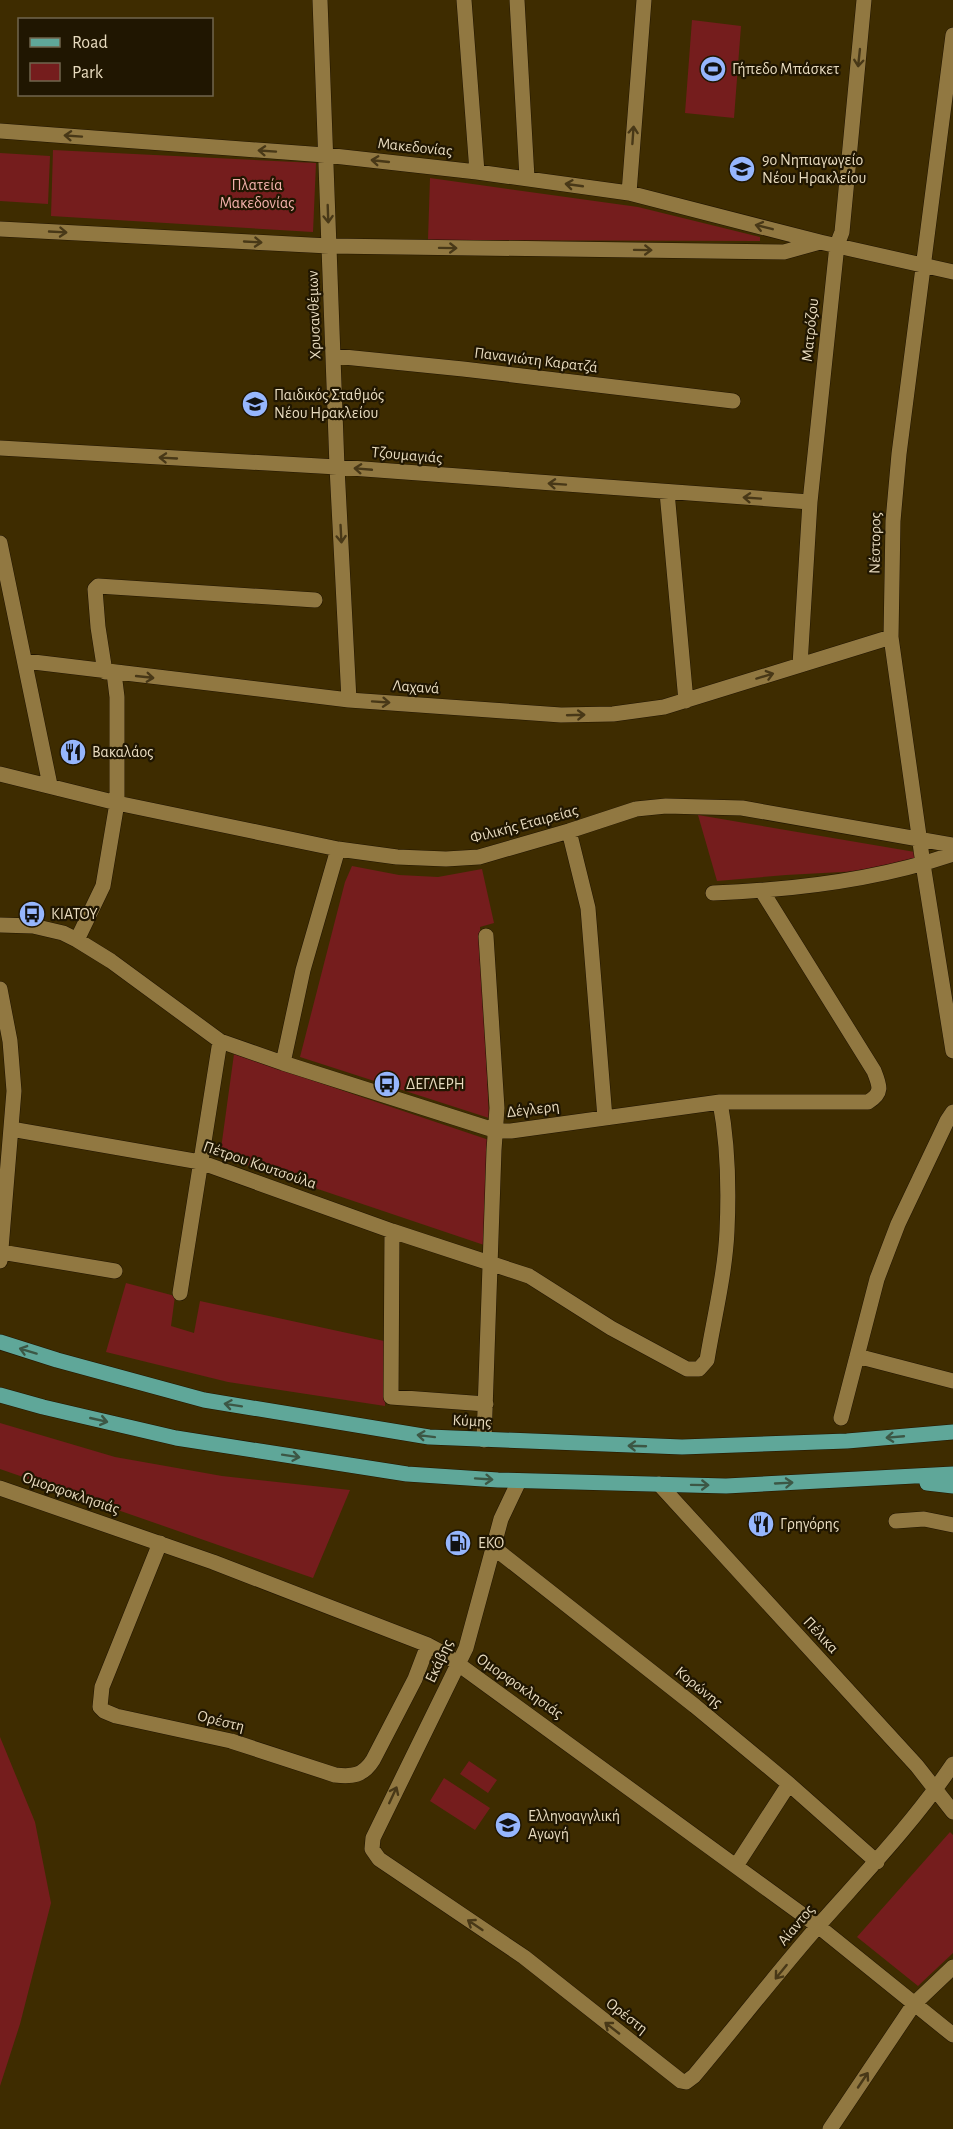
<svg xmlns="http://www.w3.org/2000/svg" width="953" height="2129" viewBox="0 0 953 2129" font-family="'Alegreya Sans',sans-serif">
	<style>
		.green { fill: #751d1d }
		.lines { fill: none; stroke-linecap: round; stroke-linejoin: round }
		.minor-casing { stroke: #211500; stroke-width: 16 }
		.major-casing { stroke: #211500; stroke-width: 16 }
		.minor { stroke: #917841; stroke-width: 15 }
		.major { stroke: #5fa799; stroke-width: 15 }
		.oneway { stroke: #483817 }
		.oneway2 { stroke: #3c5745 }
		.labels { text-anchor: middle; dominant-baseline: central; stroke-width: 4.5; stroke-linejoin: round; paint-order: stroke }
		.poi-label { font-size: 16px; fill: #e8dbbf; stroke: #201601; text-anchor: start }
		.street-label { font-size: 16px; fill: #e8dbbf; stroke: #201601 }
		.park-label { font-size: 16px; fill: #f3b1ab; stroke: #201601 }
	</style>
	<rect width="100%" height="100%" fill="#3e2c00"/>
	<path class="green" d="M 692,20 L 741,26 L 734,118 L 685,113 Z
		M 53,150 L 316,163 L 313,232 L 51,216 Z
		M 0,153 L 50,156 L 48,204 L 0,201 Z
		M 430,178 L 638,207 L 760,237 L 760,241 L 428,240 Z
		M 698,815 L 915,852 L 916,868 L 786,875 L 717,881 Z
		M 352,866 L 399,875 L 438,877 L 482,869 L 494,923 L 480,927 L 489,1118 L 300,1057 L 345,882 Z
		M 234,1054 L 492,1141 L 490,1247 L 220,1156 Z
		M 126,1283 L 175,1296 L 171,1326 L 194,1333 L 200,1301 L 384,1341 L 385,1406 L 228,1382 L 106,1352 Z
		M 0,1423 L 115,1457 L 222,1476 L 350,1490 L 313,1578 L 0,1469 Z
		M 0,1737 L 35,1822 L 51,1903 L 20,2024 L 0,2086 Z
		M 469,1761 L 497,1780 L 488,1793 L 460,1774 Z
		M 444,1778 L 490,1808 L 475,1830 L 430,1801 Z
		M 950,1832 L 953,1835 L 953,1953 L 918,1986 L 857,1937 Z"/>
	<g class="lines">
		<defs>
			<path id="minor" d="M 320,0 L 337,467 L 349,700
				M 464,0 L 477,172
				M 517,0 L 527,178
				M 953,35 L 899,454 L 893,521 L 891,637 L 923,864 L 953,1051
				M 0,131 L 325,155 L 477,172 L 629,193 L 820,242 L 953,272
				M 629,193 L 644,0
				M 0,229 L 329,246 L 784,252 L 820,242
				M 334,356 L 463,369 L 733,401
				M 0,448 L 337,467 L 810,502
				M 667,492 L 686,701
				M 0,543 L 50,785
				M 25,661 L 349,700 L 561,715 L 613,714 L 664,707 L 891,637
				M 800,665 L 810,502 L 837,245 L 842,232 L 864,0
				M 105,672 L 98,627 L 95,589 L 98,586 L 315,600
				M 0,774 L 117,803 L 338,849 L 397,857 L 446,859 L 479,857 L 569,831 L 636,809 L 666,806 L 742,808 L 953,845
				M 569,831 L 588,908 L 605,1118
				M 713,893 C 794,890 877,880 953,854
				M 0,925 L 33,926 L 63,933 L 77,940 L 111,961 L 220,1041 L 283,1063 L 497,1131 L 511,1131 L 720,1102 L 868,1102 C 883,1093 880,1086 874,1071 L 762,891
				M 77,940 L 103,886 L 117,803 L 117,697 L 114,673
				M 0,989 L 10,1041 L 14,1091 L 0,1261
				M 283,1063 L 303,970 L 338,849
				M 11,1129 L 200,1162 L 392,1231 L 529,1276 L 611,1328 L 687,1369 L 699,1369 L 707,1360 C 714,1318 725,1274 727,1231 C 729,1188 728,1144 720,1102
				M 392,1231 L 391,1397 L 486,1404
				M 1,1252 L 115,1271
				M 180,1293 L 220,1041
				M 857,1356 L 953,1381
				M 841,1418 L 877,1279 L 898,1224 L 947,1121 L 953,1112
				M 484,1440 L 494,1150 L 497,1108 L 486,936
				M 519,1481 L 501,1519 L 466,1648 L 373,1838 L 372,1849 L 379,1859 L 524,1957 L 681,2081 L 686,2082 L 694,2076 C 736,2026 776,1974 819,1925 C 865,1873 914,1822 953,1764
				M 659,1484 L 917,1766 L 953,1812
				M 0,1488 L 213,1562 L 428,1645 L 443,1653 L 818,1926 L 953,2035
				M 896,1521 L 924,1519 L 953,1525
				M 160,1543 L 102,1687 L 100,1707 L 104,1711 L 116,1716 L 231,1741 L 335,1775 C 352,1777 363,1776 373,1760 L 415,1679 L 428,1645
				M 493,1547 L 695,1706 L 789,1784 L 877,1862
				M 736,1866 L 789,1784
				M 830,2129 L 914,2004 L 953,1967"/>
			<path id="major" d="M 0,1342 L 57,1360 L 204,1400 L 429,1437 L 682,1447 L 847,1441 L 953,1432
				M 0,1395 L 43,1407 L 176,1438 L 407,1474 L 498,1480 L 726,1486 L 953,1474
				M 927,1483 L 953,1486"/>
		</defs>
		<use href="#minor" class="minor-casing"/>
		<use href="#major" class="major-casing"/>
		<use href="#minor" class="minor"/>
		<use href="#major" class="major"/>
	</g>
	<defs><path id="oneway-shaft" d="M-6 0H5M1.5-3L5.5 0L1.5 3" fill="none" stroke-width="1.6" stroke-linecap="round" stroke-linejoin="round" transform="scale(1.5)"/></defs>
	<g class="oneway">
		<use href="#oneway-shaft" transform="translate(859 58) rotate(96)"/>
		<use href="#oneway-shaft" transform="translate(633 135) rotate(-86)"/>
		<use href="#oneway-shaft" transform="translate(73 136) rotate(-176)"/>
		<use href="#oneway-shaft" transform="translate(267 151) rotate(-176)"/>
		<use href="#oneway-shaft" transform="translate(380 161) rotate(-174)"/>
		<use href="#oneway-shaft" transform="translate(574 185) rotate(-172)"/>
		<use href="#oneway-shaft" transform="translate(328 214) rotate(88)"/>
		<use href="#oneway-shaft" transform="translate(764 227) rotate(-166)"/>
		<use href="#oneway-shaft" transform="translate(58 232) rotate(3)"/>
		<use href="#oneway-shaft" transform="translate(253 242) rotate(3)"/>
		<use href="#oneway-shaft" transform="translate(448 248) rotate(1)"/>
		<use href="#oneway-shaft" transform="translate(643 250) rotate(1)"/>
		<use href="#oneway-shaft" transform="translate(168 458) rotate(-177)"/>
		<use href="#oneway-shaft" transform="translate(363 469) rotate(-175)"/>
		<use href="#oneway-shaft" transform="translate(557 484) rotate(-176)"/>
		<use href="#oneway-shaft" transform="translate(752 498) rotate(-176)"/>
		<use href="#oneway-shaft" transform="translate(341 534) rotate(87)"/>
		<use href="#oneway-shaft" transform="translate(765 676) rotate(-17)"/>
		<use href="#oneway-shaft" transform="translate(145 677) rotate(6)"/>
		<use href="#oneway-shaft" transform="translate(381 702) rotate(4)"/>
		<use href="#oneway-shaft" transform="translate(576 715) rotate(-2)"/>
		<use href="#oneway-shaft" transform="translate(393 1795) rotate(-65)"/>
		<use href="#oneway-shaft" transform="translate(475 1925) rotate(-146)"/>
		<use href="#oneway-shaft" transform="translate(781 1972) rotate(129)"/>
		<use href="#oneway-shaft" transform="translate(612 2028) rotate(-142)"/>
		<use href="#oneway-shaft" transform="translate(863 2080) rotate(-56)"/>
	</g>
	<g class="oneway2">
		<use href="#oneway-shaft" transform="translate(28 1351) rotate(-163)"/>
		<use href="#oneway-shaft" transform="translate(233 1405) rotate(-171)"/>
		<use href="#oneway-shaft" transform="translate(99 1420) rotate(13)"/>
		<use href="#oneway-shaft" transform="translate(426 1436) rotate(-173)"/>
		<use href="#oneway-shaft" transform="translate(895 1437) rotate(175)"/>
		<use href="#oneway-shaft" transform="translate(637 1446) rotate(-178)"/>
		<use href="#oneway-shaft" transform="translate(291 1456) rotate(9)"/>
		<use href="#oneway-shaft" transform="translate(484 1479) rotate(4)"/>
		<use href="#oneway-shaft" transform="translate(784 1483) rotate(-3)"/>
		<use href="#oneway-shaft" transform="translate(700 1485) rotate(1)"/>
	</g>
	<defs>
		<symbol id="stadium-disc" viewBox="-11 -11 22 22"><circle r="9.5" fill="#96b6fd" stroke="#201601"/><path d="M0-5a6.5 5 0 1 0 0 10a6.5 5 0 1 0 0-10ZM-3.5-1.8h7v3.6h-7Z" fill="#111"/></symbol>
		<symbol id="school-disc" viewBox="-11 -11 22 22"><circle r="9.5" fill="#96b6fd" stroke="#201601"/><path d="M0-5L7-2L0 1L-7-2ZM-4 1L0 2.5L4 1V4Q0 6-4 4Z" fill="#111"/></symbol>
		<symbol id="restaurant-disc" viewBox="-11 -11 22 22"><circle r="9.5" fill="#96b6fd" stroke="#201601"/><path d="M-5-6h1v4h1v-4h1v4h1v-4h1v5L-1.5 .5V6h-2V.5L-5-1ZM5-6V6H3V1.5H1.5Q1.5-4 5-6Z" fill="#111"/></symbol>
		<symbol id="bus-disc" viewBox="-11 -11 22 22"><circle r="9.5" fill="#96b6fd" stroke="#201601"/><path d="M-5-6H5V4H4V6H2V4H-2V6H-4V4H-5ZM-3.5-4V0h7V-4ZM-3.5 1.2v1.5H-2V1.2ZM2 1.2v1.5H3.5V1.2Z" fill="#111"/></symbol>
		<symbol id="fuel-disc" viewBox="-11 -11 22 22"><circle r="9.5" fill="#96b6fd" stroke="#201601"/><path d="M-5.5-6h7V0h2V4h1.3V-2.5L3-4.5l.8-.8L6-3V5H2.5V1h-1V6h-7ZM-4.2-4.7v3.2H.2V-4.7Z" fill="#111"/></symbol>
	</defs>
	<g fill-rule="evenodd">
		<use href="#stadium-disc" x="698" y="54" width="30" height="30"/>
		<use href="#school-disc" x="727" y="154" width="30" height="30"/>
		<use href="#school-disc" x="240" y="389" width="30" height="30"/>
		<use href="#restaurant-disc" x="58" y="737" width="30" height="30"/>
		<use href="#bus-disc" x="17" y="899" width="30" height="30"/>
		<use href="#bus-disc" x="372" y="1069" width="30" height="30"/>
		<use href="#restaurant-disc" x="746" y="1509" width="30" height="30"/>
		<use href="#fuel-disc" x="443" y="1528" width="30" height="30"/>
		<use href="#school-disc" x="493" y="1810" width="30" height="30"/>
	</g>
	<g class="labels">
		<g class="poi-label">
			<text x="732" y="69">Γήπεδο Μπάσκετ</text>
			<text x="762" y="160">9ο Νηπιαγωγείο<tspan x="762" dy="18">Νέου Ηρακλείου</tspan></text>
			<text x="274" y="395">Παιδικός Σταθμός<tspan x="274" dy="18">Νέου Ηρακλείου</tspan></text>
			<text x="92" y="752">Βακαλάος</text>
			<text x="51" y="914">ΚΙΑΤΟΥ</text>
			<text x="406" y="1084">ΔΕΓΛΕΡΗ</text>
			<text x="780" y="1524">Γρηγόρης</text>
			<text x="478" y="1543">EKO</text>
			<text x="528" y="1816">Ελληνοαγγλική<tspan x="528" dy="18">Αγωγή</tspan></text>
		</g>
		<g class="street-label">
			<text transform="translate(415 147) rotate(6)">Μακεδονίας</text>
			<text transform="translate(314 315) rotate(-92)">Χρυσανθέμων</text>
			<text transform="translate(810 330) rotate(-84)">Ματρόζου</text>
			<text transform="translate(536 360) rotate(7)">Παναγιώτη Καρατζά</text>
			<text transform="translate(407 455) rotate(5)">Τζουμαγιάς</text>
			<text transform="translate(875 543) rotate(-89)">Νέστορος</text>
			<text transform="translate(416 687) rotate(4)">Λαχανά</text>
			<text transform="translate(524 824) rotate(-15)">Φιλικής Εταιρείας</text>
			<text transform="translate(533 1109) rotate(-7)">Δέγλερη</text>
			<text transform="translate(260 1165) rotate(19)">Πέτρου Κουτσούλα</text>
			<text transform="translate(472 1421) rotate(3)">Κύμης</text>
			<text transform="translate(71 1493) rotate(19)">Ομορφοκλησιάς</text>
			<text transform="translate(821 1635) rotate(47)">Πέλικα</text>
			<text transform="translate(439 1661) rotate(-65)">Εκάβης</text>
			<text transform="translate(520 1686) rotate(35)">Ομορφοκλησιάς</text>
			<text transform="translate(699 1687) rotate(39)">Κορώνης</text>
			<text transform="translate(221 1721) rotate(14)">Ορέστη</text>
			<text transform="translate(796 1925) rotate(-50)">Αίαντος</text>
			<text transform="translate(627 2016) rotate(38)">Ορέστη</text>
		</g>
		<g class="park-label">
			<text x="257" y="185">Πλατεία<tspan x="257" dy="18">Μακεδονίας</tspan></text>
		</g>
	</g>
	<rect x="18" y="18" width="195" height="78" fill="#201601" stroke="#70654d" stroke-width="1.5"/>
	<rect x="30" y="38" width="30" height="9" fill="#5fa799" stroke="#70654d" stroke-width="1.5"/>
	<text x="72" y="48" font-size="18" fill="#e8dbbf">Road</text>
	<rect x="30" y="63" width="30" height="18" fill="#751d1d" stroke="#70654d" stroke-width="1.5"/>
	<text x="72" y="78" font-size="18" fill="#e8dbbf">Park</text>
</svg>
